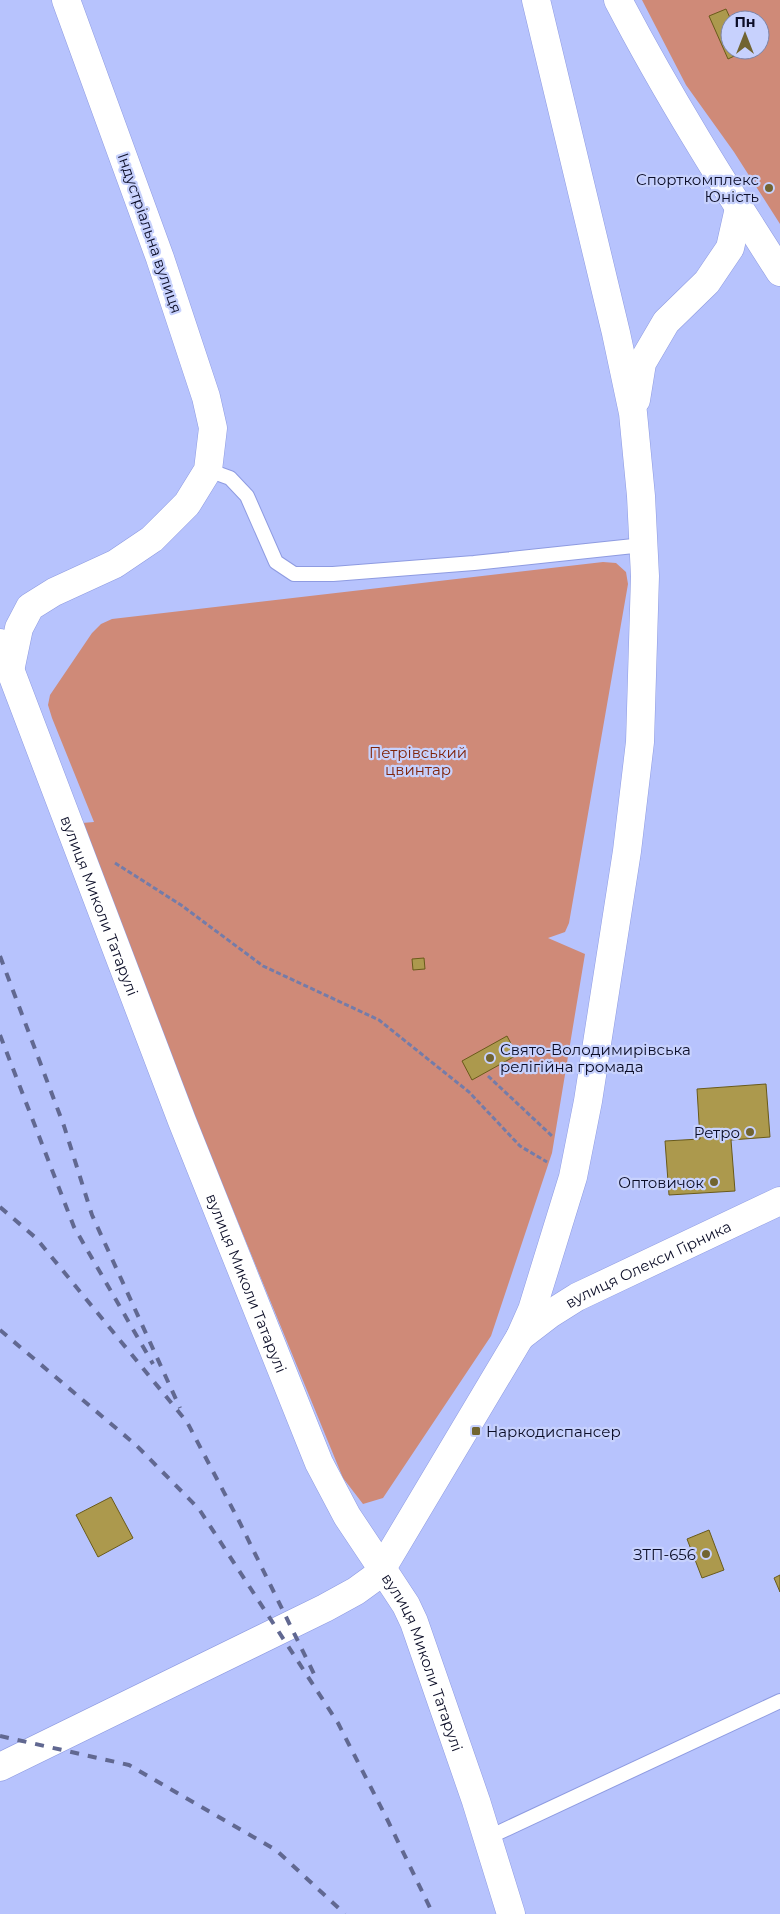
<svg xmlns="http://www.w3.org/2000/svg" width="780" height="1914" viewBox="0 0 780 1914" font-family="Montserrat,sans-serif">
	<style>
		.green { fill: #cf8a78; fill-rule: evenodd }
		.building { fill: #ac994d; stroke: #695a1a }
		.lines { fill: none; stroke-linecap: round; stroke-linejoin: round }
		.service-casing { stroke: #8e9be1; stroke-width: 16 }
		.minor-casing { stroke: #8e9be1; stroke-width: 29 }
		.tertiary-casing { stroke: #8e9be1; stroke-width: 29 }
		.path { stroke: #747ca9; stroke-width: 3; stroke-dasharray: 5 2.5; stroke-linecap: butt }
		.service { stroke: #fff; stroke-width: 14 }
		.minor { stroke: #fff; stroke-width: 28 }
		.tertiary { stroke: #fff; stroke-width: 28 }
		.rail { stroke: #616891; stroke-width: 4; stroke-dasharray: 9 9; stroke-linecap: butt }
		.poi-dot { fill: #716431; stroke: #c7d1fd; stroke-width: 2 }
		.labels { text-anchor: middle; dominant-baseline: central; stroke-width: 4.5; stroke-linejoin: round; paint-order: stroke }
		.poi-label { font-size: 15px; fill: #0b0d27; stroke: #c7d1fd; text-anchor: end }
		.street-label { font-size: 15px; fill: #0b0d27; stroke: #c7d1fd }
		.park-label { font-size: 15px; fill: #7f240a; stroke: #c7d1fd }
	</style>
	<rect width="100%" height="100%" fill="#b7c3fd"/>
	<path class="green" d="M 642,0 L 780,0 L 780,224 L 734,152 L 686,85 ZM 730,20 L 760,20 L 760,50 L 730,50 Z
		M 603,562 L 616,563 L 626,572 L 628,584 L 569,923 L 565,932 L 548,938 L 585,954 L 552,1153 L 491,1336 L 383,1498 L 363,1504 L 343,1478 L 77,830 L 82,823 L 94,822 L 52,718 L 48,705 L 50,695 L 92,633 L 101,624 L 112,619 Z"/>
	<path class="building" d="M 726,9 L 731,20 L 730,20 L 730,50 L 745,51 L 728,59 L 709,16 Z
		M 424,958 L 425,969 L 413,970 L 412,959 Z
		M 507,1036 L 517,1055 L 472,1080 L 462,1061 Z
		M 766,1084 L 770,1137 L 731,1140 L 735,1191 L 669,1195 L 665,1141 L 700,1139 L 697,1089 Z
		M 111,1497 L 133,1538 L 98,1557 L 76,1515 Z
		M 709,1530 L 724,1570 L 702,1578 L 687,1539 Z
		M 780,1575 L 780,1592 L 774,1578 Z"/>
	<g class="lines">
		<defs>
			<path id="service" d="M 208,470 L 230,478 L 247,496 L 276,562 L 294,574 L 333,574 L 474,563 L 643,545
				M 487,1838 L 780,1701"/>
			<g id="minor">
				<path id="s1" d="M 0,643 L 182,1121 L 319,1463 L 347,1516 L 383,1570"/>
				<path d="M 10,671 L 19,628 L 30,607 L 54,592 L 115,564 L 152,539 L 187,504 L 208,470 L 213,428 L 206,397 L 160,258 L 66,0"/>
				<path id="s2" d="M 520,1337 L 550,1314 L 577,1297 L 780,1201"/>
			</g>
			<g id="tertiary">
				<path d="M 618,0 C 667,94 723,183 780,272"/>
				<path d="M 636,400 L 642,363 L 666,322 L 707,282 L 730,248 L 739,208"/>
				<path id="s3" d="M 383,1570 L 406,1605 L 414,1622 L 476,1801 L 511,1914"/>
				<path d="M 0,1767 L 325,1608 L 356,1591 L 378,1575 L 520,1337 L 532,1310 L 573,1177 L 588,1101 L 627,851 L 640,742 L 645,576 L 641,496 L 633,413 L 616,333 L 536,0"/>
			</g>
		</defs>
		<use href="#service" class="service-casing"/>
		<use href="#minor" class="minor-casing"/>
		<use href="#tertiary" class="tertiary-casing"/>
		<path class="path" d="M 115,863 L 181,905 L 263,966 L 379,1020 L 469,1092 L 520,1146 L 547,1162
			M 488,1076 L 552,1136"/>
		<use href="#service" class="service"/>
		<use href="#minor" class="minor"/>
		<use href="#tertiary" class="tertiary"/>
		<path class="rail" d="M 0,956 L 64,1126 L 92,1215 L 180,1408
			M 0,1035 L 74,1227 L 153,1364
			M 0,1207 L 36,1238 L 187,1422 L 239,1521 L 317,1680
			M 0,1330 L 136,1445 L 199,1509 L 338,1723 L 388,1821 L 433,1914
			M 0,1736 L 129,1765 L 276,1850 L 345,1914"/>
	</g>
	<g class="poi-dot">
		<circle cx="769" cy="188" r="5"/>
		<circle cx="490" cy="1058" r="5"/>
		<circle cx="750" cy="1132" r="5"/>
		<circle cx="714" cy="1182" r="5"/>
		<rect x="471" y="1426" width="10" height="10" rx="2.5"/>
		<circle cx="706" cy="1554" r="5"/>
	</g>
	<g class="labels">
		<g class="poi-label">
			<text x="759" y="179">Cпорткомплекс<tspan x="759" dy="17">Юність</tspan></text>
			<text x="500" y="1049" text-anchor="start">Свято-Володимирівська<tspan x="500" dy="17">релігійна громада</tspan></text>
			<text x="740" y="1132">Ретро</text>
			<text x="704" y="1182">Оптовичок</text>
			<text x="486" y="1431" text-anchor="start">Наркодиспансер</text>
			<text x="696" y="1554">ЗТП-656</text>
		</g>
		<g class="street-label">
			<text transform="translate(150 233) rotate(71)">Індустріальна вулиця</text>
			<text stroke="none"><textPath href="#s1" startOffset="281">вулиця Миколи Татарулі</textPath></text>
			<text stroke="none"><textPath href="#s2" startOffset="148">вулиця Олекси Гірника</textPath></text>
			<text stroke="none"><textPath href="#s1" startOffset="686">вулиця Миколи Татарулі</textPath></text>
			<text stroke="none"><textPath href="#s3" startOffset="101">вулиця Миколи Татарулі</textPath></text>
		</g>
		<g class="park-label">
			<text x="418" y="752">Петрівський<tspan x="418" dy="17">цвинтар</tspan></text>
		</g>
	</g>
	<g transform="translate(745 35)"><circle r="24" fill="#c7d1fd" stroke="#7c83a7"/>
	<path d="M0-4L9 19L0 12L-9 19Z" fill="#716431"/>
	<text y="-8" font-size="14" font-weight="bold" text-anchor="middle" fill="#0b0d27">Пн</text>
	</g>
</svg>
